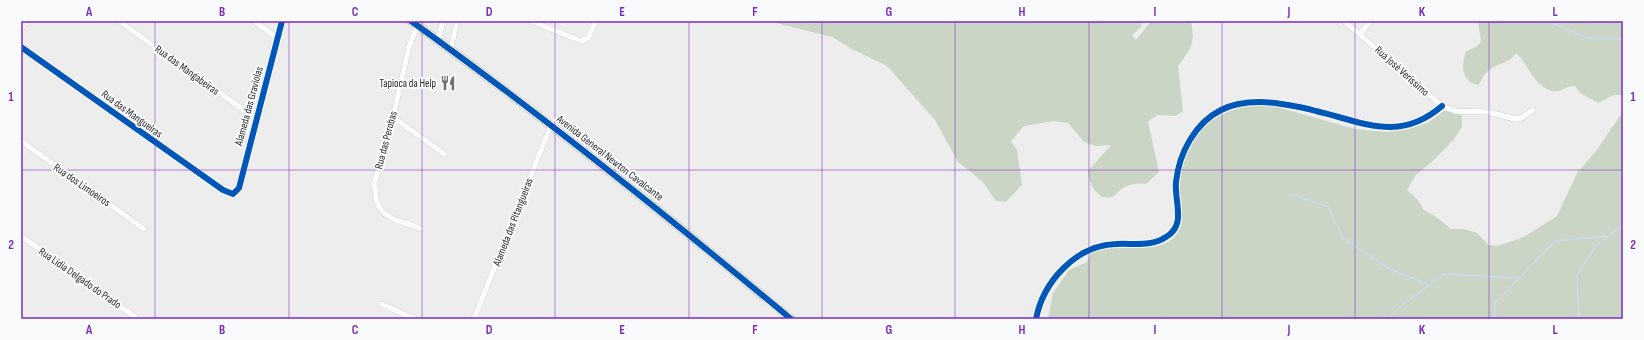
<svg xmlns="http://www.w3.org/2000/svg" width="1644" height="340" viewBox="0 0 1644 340" font-family="'Sofia Sans Condensed',sans-serif">
	<style>
		.forest { fill: #cad5c5 }
		.lines { fill: none; stroke-linecap: round; stroke-linejoin: round }
		.stream { stroke: #cbdaed; stroke-width: 1.5 }
		.street-casing { stroke: #bfbfbf; stroke-width: 6 }
		.primary-casing { stroke: #b6aba6; stroke-width: 9 }
		.street { stroke: #fcfcfc; stroke-width: 5.5 }
		.primary { stroke: #efe8e4; stroke-width: 8 }
		.cycleway-casing { stroke: #f9fafc; stroke-width: 8 }
		.cycleway { stroke: #0057b8; stroke-width: 6 }
		.grid { fill: none; stroke: #7b2cbf; stroke-width: 1; stroke-opacity: 0.55 }
		.labels { text-anchor: middle; dominant-baseline: central; stroke-width: 4; stroke-linejoin: round; paint-order: stroke }
		.street-label { font-size: 11px; fill: #2c2c2c; stroke: #f9fafc }
		.poi-label { font-size: 11px; fill: #2c2c2c; stroke: #f9fafc; text-anchor: end }
		.neatline { fill: none; stroke: #7b2cbf; stroke-width: 1.5 }
		.grid-label { font-size: 13px; text-anchor: middle; font-weight: bold; fill: #7b2cbf }
	</style>
	<rect width="100%" height="100%" fill="#ededed"/>
	<path class="forest" d="M 768,21 L 1143,21 L 1141,27 L 1132,35 L 1136,40 L 1151,21 L 1191,21 C 1195,44 1192,47 1178,66 L 1183,111 L 1176,116 L 1158,115 L 1148,121 L 1159,172 L 1146,184 C 1135,183 1128,184 1119,191 C 1117,193 1115,196 1112,197 C 1098,202 1088,182 1088,171 L 1111,145 L 1096,146 L 1084,142 L 1068,123 L 1054,121 L 1024,126 L 1011,141 L 1017,150 L 1022,185 L 1006,202 L 996,201 L 982,181 L 958,162 L 935,120 L 887,66 L 852,49 L 832,37 Z
		M 1478,21 L 1623,21 L 1623,95 L 1614,95 L 1598,103 L 1580,93 L 1575,86 C 1567,85 1560,93 1552,91 C 1534,86 1528,64 1516,53 C 1506,68 1489,60 1479,85 C 1461,83 1461,65 1466,51 L 1476,47 L 1481,42 Z
		M 1256,105 L 1274,106 L 1355,129 L 1387,132 L 1409,129 L 1429,122 L 1444,111 L 1449,111 L 1453,114 L 1459,114 L 1462,116 L 1462,127 L 1454,139 L 1435,159 L 1416,175 L 1407,190 L 1417,199 L 1424,210 L 1435,216 L 1451,229 L 1464,229 L 1477,233 L 1488,245 L 1498,246 L 1524,237 L 1557,216 L 1577,173 L 1596,151 L 1623,111 L 1623,319 L 1048,319 L 1053,293 L 1069,270 L 1087,262 C 1088,260 1089,256 1091,254 C 1104,237 1163,261 1178,232 C 1187,217 1178,201 1178,184 C 1178,176 1182,169 1184,161 C 1196,125 1219,110 1256,105 Z"/>
	<g class="lines">
		<path class="stream" d="M 1548,21 L 1590,39 L 1623,39
			M 1293,195 L 1328,207 L 1343,238 L 1390,269 L 1429,285
			M 1387,319 L 1405,303 L 1444,274 L 1519,278
			M 1495,319 L 1495,303 L 1555,241 L 1608,236
			M 1579,319 L 1577,275 L 1595,247 L 1623,224"/>
		<defs>
			<path id="street" d="M 119,21 L 256,119
				M 254,21 L 277,38
				M 531,21 L 581,41 L 588,38 L 596,21
				M 1344,21 L 1442,106 L 1455,111 L 1488,112 L 1515,119 L 1521,118 L 1533,110
				M 417,26 L 409,47 L 393,117 L 375,181 C 373,219 391,217 421,229
				M 21,31 L 24,21
				M 1360,34 L 1371,21
				M 438,40 L 443,21
				M 21,47 L 223,190 L 233,194 L 239,188 L 282,21
				M 451,49 L 457,21
				M 393,117 L 444,154
				M 21,141 L 144,229
				M 21,236 L 138,319
				M 381,304 L 415,319
				M 474,319 L 551,125
				M 1036,319 C 1043,282 1076,245 1116,244 C 1134,243 1151,247 1166,237 C 1187,225 1174,201 1176,182 C 1179,153 1195,123 1221,110 C 1237,102 1257,101 1275,103 C 1289,105 1303,107 1316,111 C 1363,122 1399,143 1442,106"/>
			<path id="primary" d="M 411,21 C 542,115 667,216 791,319"/>
		</defs>
		<use href="#street" class="street-casing"/>
		<use href="#primary" class="primary-casing"/>
		<use href="#street" class="street"/>
		<use href="#primary" class="primary"/>
		<defs>
			<path id="cycleway" d="M 411,21 C 542,115 667,216 791,319
				M 21,47 L 223,190 L 233,194 L 239,188 L 282,21
				M 1036,319 C 1043,282 1076,245 1116,244 C 1134,243 1151,247 1166,237 C 1187,225 1174,201 1176,182 C 1179,153 1195,123 1221,110 C 1237,102 1257,101 1275,103 C 1289,105 1303,107 1316,111 C 1363,122 1399,143 1442,106"/>
		</defs>
		<use href="#cycleway" class="cycleway-casing"/>
		<use href="#cycleway" class="cycleway"/>
	</g>
	<path class="grid" d="M 155,21 L 155,319M 289,21 L 289,319M 422,21 L 422,319M 555,21 L 555,319M 689,21 L 689,319M 822,21 L 822,319M 955,21 L 955,319M 1089,21 L 1089,319M 1222,21 L 1222,319M 1355,21 L 1355,319M 1489,21 L 1489,319M 21,170 L 1623,170"/>
	<defs>
		<symbol id="restaurant-bare" viewBox="-9 -9 18 18"><path d="M-5-6h1v4h1v-4h1v4h1v-4h1v5L-1.5 .5V6h-2V.5L-5-1ZM5-6V6H3V1.5H1.5Q1.5-4 5-6Z" fill="#707070" stroke="#f9fafc" stroke-width="2.5" paint-order="stroke"/></symbol>
	</defs>
	<g fill-rule="evenodd">
		<use href="#restaurant-bare" x="437" y="72" width="22" height="22"/>
	</g>
	<g class="labels">
		<g class="street-label">
			<text transform="translate(187 70) rotate(36)">Rua das Mangabeiras</text>
			<text transform="translate(1402 71) rotate(42)">Rua José Veríssimo</text>
			<text transform="translate(249 106) rotate(-75)">Alameda das Graviolas</text>
			<text transform="translate(132 114) rotate(36)">Rua das Mangueiras</text>
			<text transform="translate(386 140) rotate(-75)">Rua das Perobas</text>
			<text transform="translate(610 158) rotate(38)">Avenida General Newton Cavalcante</text>
			<text transform="translate(82 185) rotate(35)">Rua dos Limoeiros</text>
			<text transform="translate(513 222) rotate(-69)">Alameda das Pitangueiras</text>
			<text transform="translate(80 278) rotate(35)">Rua Lídia Delgado do Prado</text>
		</g>
		<g class="poi-label">
			<text x="436" y="83">Tapioca da Help</text>
		</g>
	</g>
	<rect width="1644" height="340" fill="none" stroke="#f9fafc" stroke-width="44"/>
	<rect x="22" y="22" width="1600" height="296" class="neatline"/>
	<g class="grid-label">
		<text x="89" y="16">A</text>
		<text x="222" y="16">B</text>
		<text x="355" y="16">C</text>
		<text x="489" y="16">D</text>
		<text x="622" y="16">E</text>
		<text x="755" y="16">F</text>
		<text x="889" y="16">G</text>
		<text x="1022" y="16">H</text>
		<text x="1155" y="16">I</text>
		<text x="1289" y="16">J</text>
		<text x="1422" y="16">K</text>
		<text x="1555" y="16">L</text>
		<text x="11" y="101">1</text>
		<text x="1633" y="101">1</text>
		<text x="11" y="249">2</text>
		<text x="1633" y="249">2</text>
		<text x="89" y="334">A</text>
		<text x="222" y="334">B</text>
		<text x="355" y="334">C</text>
		<text x="489" y="334">D</text>
		<text x="622" y="334">E</text>
		<text x="755" y="334">F</text>
		<text x="889" y="334">G</text>
		<text x="1022" y="334">H</text>
		<text x="1155" y="334">I</text>
		<text x="1289" y="334">J</text>
		<text x="1422" y="334">K</text>
		<text x="1555" y="334">L</text>
	</g>
</svg>
